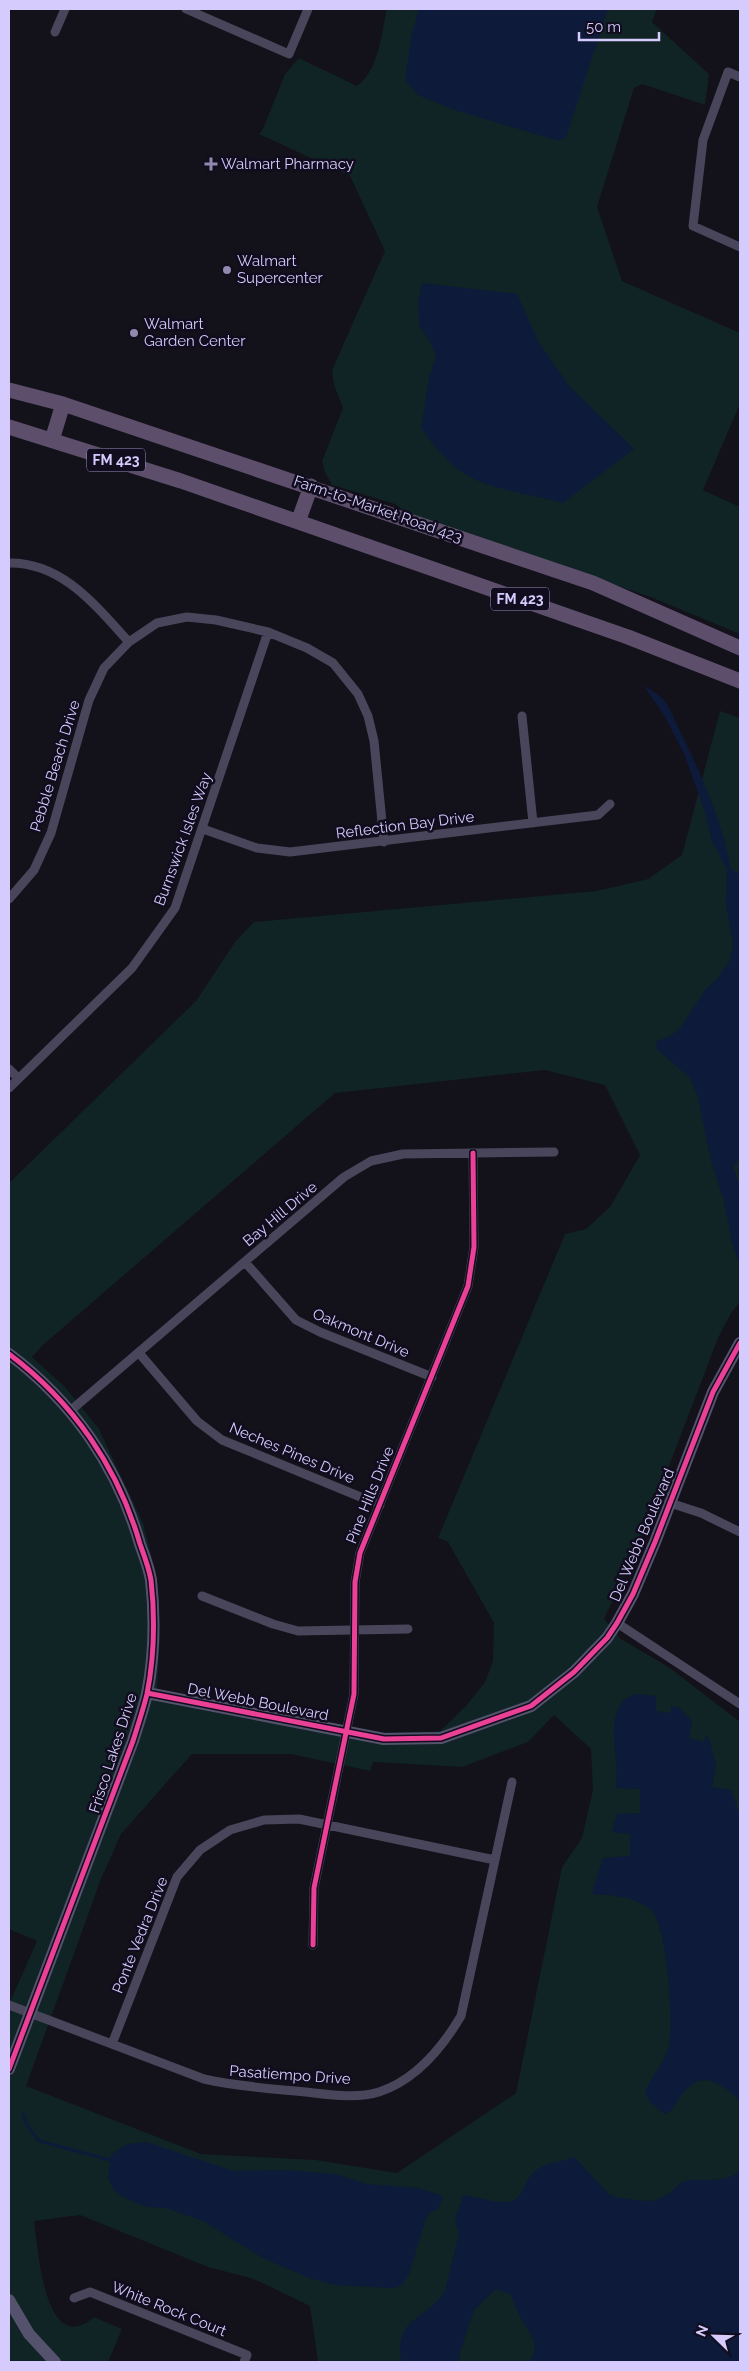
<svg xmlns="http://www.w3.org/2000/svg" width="749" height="2371" viewBox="0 0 749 2371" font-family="Raleway,sans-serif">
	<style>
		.green { fill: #102325; fill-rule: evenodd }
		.water { fill: #0e1a3a }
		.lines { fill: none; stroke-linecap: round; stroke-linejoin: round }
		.stream { stroke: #0e1a3a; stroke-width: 3 }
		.street { stroke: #49465b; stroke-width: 9 }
		.secondary { stroke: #55526d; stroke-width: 12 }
		.primary { stroke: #5d4f6c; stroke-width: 15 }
		.cycleway-casing { stroke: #110d1e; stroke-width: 8 }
		.cycleway { stroke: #ea4096; stroke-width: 5 }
		.poi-dot { fill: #918aae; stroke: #110d1e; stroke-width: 2 }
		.labels { text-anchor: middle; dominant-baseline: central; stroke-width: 5; stroke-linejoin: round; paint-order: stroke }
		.shield { fill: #110d1e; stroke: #9a92ba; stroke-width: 1 }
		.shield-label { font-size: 14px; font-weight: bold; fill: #d5cbfd }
		.poi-label { font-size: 15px; fill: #d5cbfd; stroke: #110d1e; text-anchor: start }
		.street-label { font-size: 15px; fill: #d5cbfd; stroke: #110d1e }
	</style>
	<rect width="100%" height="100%" fill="#13111a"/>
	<path class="green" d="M 387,9 L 657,9 L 652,22 L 709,74 L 705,105 L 642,84 L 634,88 L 597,207 L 622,281 L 740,333 L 740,404 L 703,490 L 740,507 L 740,634 L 653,598 L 409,514 L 395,504 L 332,485 L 325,472 L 322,461 L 343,408 L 334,385 L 332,370 L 385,251 L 350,176 L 259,134 L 263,129 L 285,74 L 299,58 L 357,86 C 379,70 381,34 387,9 Z
		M 720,711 L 740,718 L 740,1302 L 731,1313 L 718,1338 L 640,1542 L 604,1619 L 621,1639 L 670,1668 L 740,1722 L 740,2362 L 318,2362 L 310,2306 L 254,2279 L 208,2267 L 80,2215 L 34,2221 C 38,2246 44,2360 94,2317 L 122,2329 L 108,2362 L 9,2362 L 9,2004 L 37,1941 L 9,1929 L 9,1183 L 196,1001 L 235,942 L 254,922 L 596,891 L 648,879 L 682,855 ZM 545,1070 L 605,1085 L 640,1155 L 610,1207 L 586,1229 L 565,1234 L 438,1538 L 448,1542 L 494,1623 L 493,1661 L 485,1682 L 466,1706 L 440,1731 L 378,1733 L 157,1689 L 160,1635 L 156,1574 L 143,1523 L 99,1429 L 65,1387 L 32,1357 L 43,1345 L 335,1093 ZM 554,1715 L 591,1749 L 593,1790 L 582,1838 L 562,1867 L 516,2093 L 397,2173 L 316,2160 L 201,2154 L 26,2086 L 101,1879 L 121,1834 L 192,1754 L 291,1754 L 370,1771 L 373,1762 L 462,1767 L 528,1742 Z"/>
	<path class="water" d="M 419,9 L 608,9 L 566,137 L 559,141 L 455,110 L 418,95 L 405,80 L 411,38 Z
		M 422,283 L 517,294 L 538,341 L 569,386 L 634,449 L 563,503 C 533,494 497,491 470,477 C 450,466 434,446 421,428 L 429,378 L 436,357 L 431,343 L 420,327 L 418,305 Z
		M 643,685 C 649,689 657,693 662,698 C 669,704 673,717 677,725 C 699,769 722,820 731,869 L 738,873 L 740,881 L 740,1158 L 733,1166 L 740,1188 L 740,1265 L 732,1243 L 724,1201 L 712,1164 L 697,1094 L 689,1077 L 656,1048 L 657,1041 L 669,1037 L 680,1028 L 706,989 L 717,979 L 729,962 L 733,945 L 726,904 L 727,869 L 712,841 L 705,812 L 684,754 L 664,715 Z
		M 638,1694 L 656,1696 L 656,1711 L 671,1713 L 671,1706 L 679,1708 L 692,1721 L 689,1738 L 704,1742 L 706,1736 L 709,1739 L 716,1765 L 712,1787 L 731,1790 L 740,1817 L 740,2101 C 716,2079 699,2068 678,2100 C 674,2106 672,2112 665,2114 L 650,2102 L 645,2093 C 650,2076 666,2062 669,2045 C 674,2023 667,1925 651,1910 C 636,1896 611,1895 592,1894 L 603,1858 L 630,1856 L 630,1834 L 612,1832 L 617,1814 L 640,1813 L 640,1789 L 616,1788 C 616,1779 617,1769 616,1761 C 614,1739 607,1699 638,1694 Z
		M 146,2142 L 233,2171 L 283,2170 L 335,2174 L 366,2184 L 418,2188 L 443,2196 L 438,2209 L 430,2212 L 426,2218 L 409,2274 L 401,2286 L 392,2288 L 335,2285 L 309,2278 L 263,2258 L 203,2221 L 166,2208 L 147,2207 L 123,2197 L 113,2189 L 108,2177 L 111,2155 L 127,2144 Z
		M 574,2157 L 609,2194 C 616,2198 621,2198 629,2199 C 656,2204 663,2200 683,2181 C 702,2178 725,2184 740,2171 L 740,2362 L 530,2362 L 535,2349 L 534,2340 L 520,2317 L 510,2294 L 496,2289 L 474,2310 L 459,2355 L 460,2362 L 401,2362 C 395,2314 425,2323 445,2291 L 459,2234 L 455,2220 L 463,2195 C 477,2196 509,2210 519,2196 C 526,2187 527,2176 537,2170 C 548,2162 562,2162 574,2157 Z"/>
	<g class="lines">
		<path class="stream" d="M 23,2114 L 27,2125 L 39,2141 L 110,2160"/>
		<path class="street" d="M 186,9 L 289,54 L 308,9
			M 55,32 L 65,9
			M 740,77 L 728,72 L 703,140 L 693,226 L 740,247
			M 9,563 C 62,562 96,606 129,642
			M 522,716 L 533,823
			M 203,829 L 257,848 L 290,852 L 598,815 L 610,804
			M 9,899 L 34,870 L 51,833 L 89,700 L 104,668 L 129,642 L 157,623 L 187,617 L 216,620 L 268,632 L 307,648 L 333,663 L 358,694 L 368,716 L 374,741 L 384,842
			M 9,1069 L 18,1078
			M 9,1088 L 132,968 L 175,908 L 268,632
			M 245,1262 L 296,1320 L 320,1332 L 432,1377
			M 139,1353 L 197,1421 L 222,1440 L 380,1505
			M 70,1411 L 344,1177 L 371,1161 L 403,1154 L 554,1152
			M 670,1503 L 701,1513 L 740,1532
			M 202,1596 L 273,1624 L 298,1631 L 408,1629
			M 617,1623 L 740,1704
			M 313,1945 L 314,1888 L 354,1694 L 355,1582 L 360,1553 L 468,1286 L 474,1247 L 473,1153
			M 9,2005 L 204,2079 C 234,2086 264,2088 295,2091 C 321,2093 353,2100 379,2092 C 416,2080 442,2048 461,2016 L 512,1782
			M 112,2044 L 177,1877 L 200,1850 L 230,1830 L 264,1820 L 299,1819 L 495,1860
			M 74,2298 L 90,2292 L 247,2355 L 244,2362"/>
		<path class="secondary" d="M 9,1354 C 73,1402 118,1467 140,1544 C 144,1555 149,1568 151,1580 C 155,1616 154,1658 147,1694 C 143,1710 138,1725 133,1741 L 9,2069
			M 147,1693 L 384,1739 L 441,1738 L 531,1706 L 574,1672 L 607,1638 L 617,1623 L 633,1594 L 655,1542 L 713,1392 L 740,1343
			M 9,2300 L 29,2334 L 55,2362"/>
		<path class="primary" d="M 9,390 L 63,404 L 593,583 L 740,648
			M 9,427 L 181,481 L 628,637 L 740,681
			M 52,440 L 63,404
			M 298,522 L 311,486"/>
		<defs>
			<path id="cycleway" d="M 9,1354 C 73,1402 118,1467 140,1544 C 144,1555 149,1568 151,1580 C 155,1616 154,1658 147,1694 C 143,1710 138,1725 133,1741 L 9,2069
				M 147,1693 L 384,1739 L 441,1738 L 531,1706 L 574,1672 L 607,1638 L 617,1623 L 633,1594 L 655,1542 L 713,1392 L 740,1343
				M 313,1945 L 314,1888 L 354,1694 L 355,1582 L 360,1553 L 468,1286 L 474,1247 L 473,1153"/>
		</defs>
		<use href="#cycleway" class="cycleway-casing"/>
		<use href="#cycleway" class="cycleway"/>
	</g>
	<g class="poi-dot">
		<path d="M208.5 156.5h5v5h5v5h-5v5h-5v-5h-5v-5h5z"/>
		<circle cx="227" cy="270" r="5"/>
		<circle cx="134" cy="333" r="5"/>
	</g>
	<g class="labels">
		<g class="shield">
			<rect x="87" y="448.5" width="58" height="23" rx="4"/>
			<rect x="491" y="587.5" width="58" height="23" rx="4"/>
		</g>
		<g class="shield-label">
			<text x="116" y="460">FM 423</text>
			<text x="520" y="599">FM 423</text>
		</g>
		<g class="poi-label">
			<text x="221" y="164">Walmart Pharmacy</text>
			<text x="237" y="261">Walmart<tspan x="237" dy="17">Supercenter</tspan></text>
			<text x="144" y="324">Walmart<tspan x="144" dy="17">Garden Center</tspan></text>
		</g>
		<g class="street-label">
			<text transform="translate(378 509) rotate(19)">Farm-to-Market Road 423</text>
			<text transform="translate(55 766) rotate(-73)">Pebble Beach Drive</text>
			<text transform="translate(405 825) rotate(-7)">Reflection Bay Drive</text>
			<text transform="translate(183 839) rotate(-70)">Burnswick Isles Way</text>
			<text transform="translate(280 1214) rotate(-40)">Bay Hill Drive</text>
			<text transform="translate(361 1333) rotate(23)">Oakmont Drive</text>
			<text transform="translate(292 1453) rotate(23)">Neches Pines Drive</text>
			<text transform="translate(370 1495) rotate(-68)">Pine Hills Drive</text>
			<text transform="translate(642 1535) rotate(-67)">Del Webb Boulevard</text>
			<text transform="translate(258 1702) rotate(11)">Del Webb Boulevard</text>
			<text transform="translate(113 1753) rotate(-72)">Frisco Lakes Drive</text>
			<text transform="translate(140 1935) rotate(-68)">Ponte Vedra Drive</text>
			<text transform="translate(290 2075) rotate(4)">Pasatiempo Drive</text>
			<text transform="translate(169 2309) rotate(22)">White Rock Court</text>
		</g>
	</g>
	<rect width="749" height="2371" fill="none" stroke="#d5cbfd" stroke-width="20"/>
	<g transform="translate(714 2336) rotate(293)" stroke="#110d1e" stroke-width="4" paint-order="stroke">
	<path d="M0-4L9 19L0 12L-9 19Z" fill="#d5cbfd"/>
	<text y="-8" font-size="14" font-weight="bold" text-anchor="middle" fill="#d5cbfd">N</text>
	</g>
	<path d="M579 32v8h80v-8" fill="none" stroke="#d5cbfd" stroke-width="2.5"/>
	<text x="586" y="32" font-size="15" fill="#d5cbfd" stroke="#110d1e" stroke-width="4" paint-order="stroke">50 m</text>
</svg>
